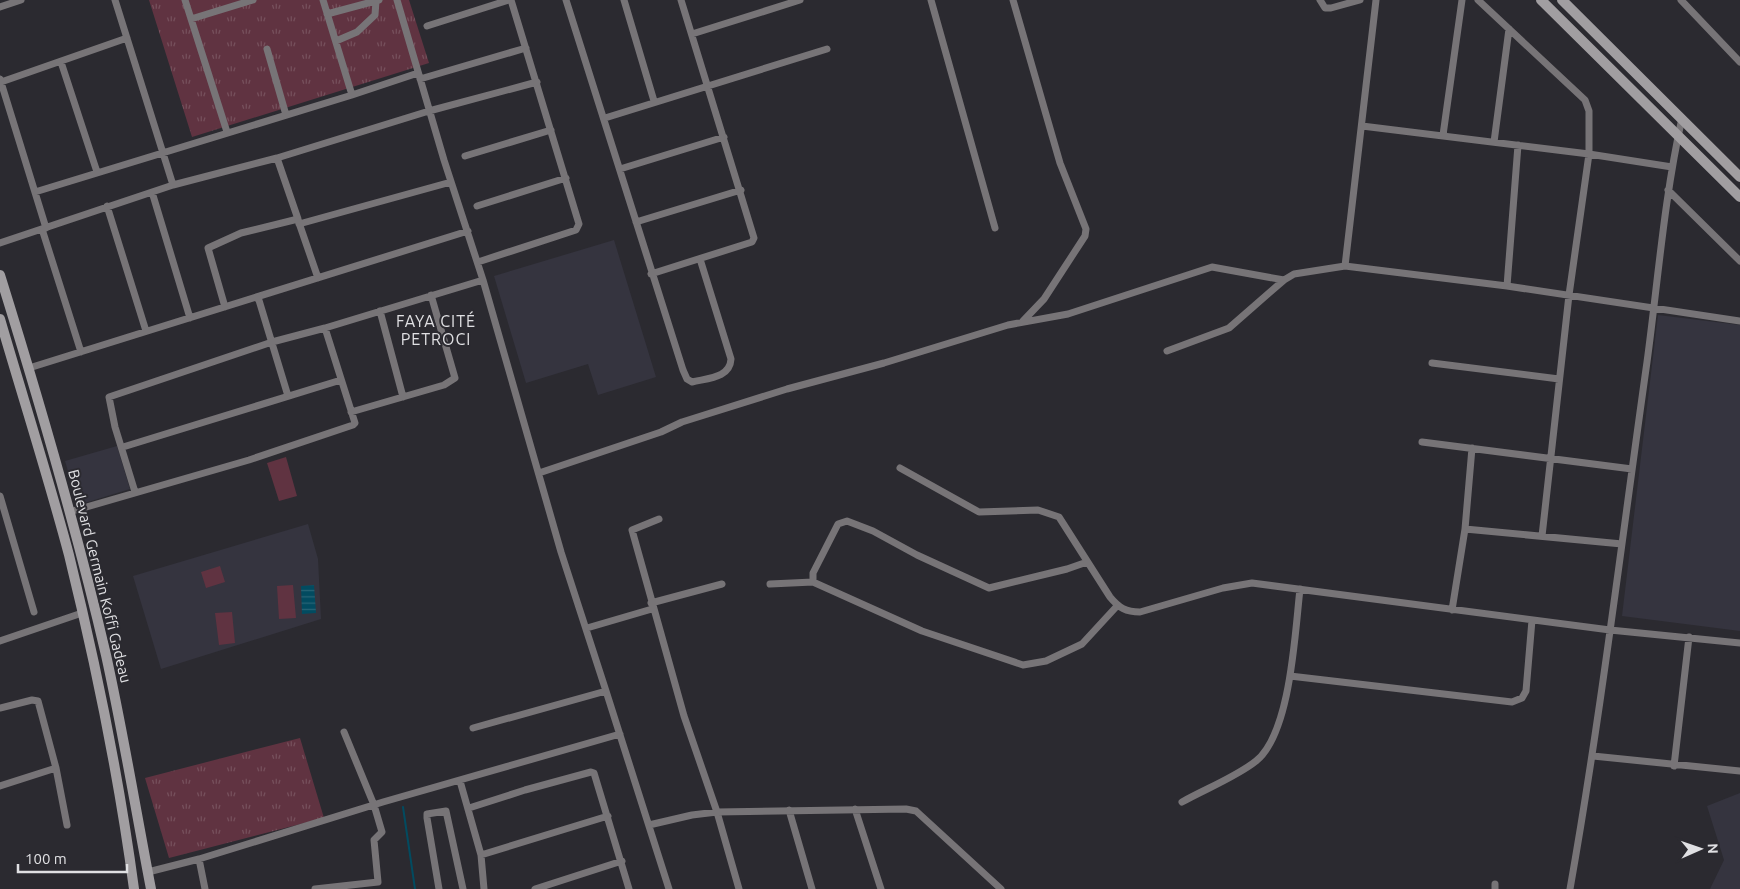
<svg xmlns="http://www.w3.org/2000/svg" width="1740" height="889" viewBox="0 0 1740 889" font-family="Ubuntu,sans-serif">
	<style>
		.built { fill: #35343f }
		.grass { fill: url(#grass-tufts) }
		.pitch { fill: #603341 }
		.water { fill: url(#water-rules) }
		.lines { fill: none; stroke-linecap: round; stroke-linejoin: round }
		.stream { stroke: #024b60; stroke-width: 2 }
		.street { stroke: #777477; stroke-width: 7 }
		.secondary { stroke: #a19ea1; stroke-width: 10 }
		.labels { text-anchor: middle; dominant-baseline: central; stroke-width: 4; stroke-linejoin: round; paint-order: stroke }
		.street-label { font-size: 15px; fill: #e0e0e3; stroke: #2b2a30 }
		.neighbourhood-label { font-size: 16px; letter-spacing: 1px; fill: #e0e0e3; stroke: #2b2a30 }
	</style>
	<defs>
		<pattern id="grass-tufts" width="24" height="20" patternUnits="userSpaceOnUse" patternTransform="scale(1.25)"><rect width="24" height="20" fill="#603341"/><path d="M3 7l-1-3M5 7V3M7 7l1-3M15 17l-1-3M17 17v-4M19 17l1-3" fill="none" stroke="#76505c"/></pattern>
		<pattern id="water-rules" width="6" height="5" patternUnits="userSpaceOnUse" patternTransform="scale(1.25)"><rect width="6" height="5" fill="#024b60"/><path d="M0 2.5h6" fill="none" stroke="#276577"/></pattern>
	</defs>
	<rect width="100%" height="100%" fill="#2b2a30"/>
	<path class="built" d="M 614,240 L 656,377 L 598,395 L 588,364 L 526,383 L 494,276 Z
		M 1658,315 L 1740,325 L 1740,631 L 1622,616 Z
		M 117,446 L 130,489 L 78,505 L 65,461 Z
		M 308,524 L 318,559 L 321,619 L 161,669 L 133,576 Z
		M 1740,793 L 1740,889 L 1710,889 L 1724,860 L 1707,806 Z"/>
	<path class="grass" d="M 149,0 L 409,0 L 429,63 L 192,137 Z
		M 300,738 L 324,818 L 169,858 L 145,778 Z"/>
	<path class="pitch" d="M 286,457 L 297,496 L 279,501 L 267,463 Z
		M 220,566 L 225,582 L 206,588 L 201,572 Z
		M 293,585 L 296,618 L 279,619 L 277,586 Z
		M 232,612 L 235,643 L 219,645 L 215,613 Z"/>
	<path class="water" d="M 314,585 L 316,613 L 302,614 L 301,586 Z"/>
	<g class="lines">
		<path class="stream" d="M 403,807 L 415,889"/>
		<path class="street" d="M 115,0 L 173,185
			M 185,0 L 227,132
			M 397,0 L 444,160 L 483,280 L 561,552 L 606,691
			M 566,0 L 683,370 L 687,379 L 692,382 C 708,378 730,378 731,359 L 700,259
			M 624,0 L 654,101
			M 931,0 L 995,228
			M 1013,0 L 1060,163 L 1086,229 L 1085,236 L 1044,299 L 1023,321
			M 1320,0 L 1325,8 L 1331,8 L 1360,0
			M 1478,0 L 1585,100 L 1589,111 L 1589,154 L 1569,295 L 1542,536
			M 1681,0 L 1740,62
			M 0,7 L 21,0
			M 327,14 L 379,0
			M 191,19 L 253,0
			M 427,26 L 509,0
			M 692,34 L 800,0
			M 336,41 L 357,32 L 375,15 L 376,1
			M 267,49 L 286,115
			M 61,62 L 97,172
			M 0,79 L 46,228
			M 420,79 L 526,48
			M 1,82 L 127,38
			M 352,95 L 418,73
			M 605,118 L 827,49
			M 1362,126 L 1589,154 L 1672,167
			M 1443,135 L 1462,0
			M 1494,142 L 1509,29
			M 465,156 L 551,130
			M 620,169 L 724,137
			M 1668,190 L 1740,261
			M 35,192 L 352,95 L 323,0
			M 152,192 L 190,318
			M 107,206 L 146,331
			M 477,206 L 566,178
			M 298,220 L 318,278
			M 636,222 L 741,190
			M 299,224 L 451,182
			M 42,229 L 81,352
			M 0,243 L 173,185 L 277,158 L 429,111 L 537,82
			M 478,262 L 576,230 L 579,224 L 511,0
			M 1345,266 L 1376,0
			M 651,274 L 752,242 L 754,238 L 681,0
			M 1507,286 L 1518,145
			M 258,297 L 288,396
			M 225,307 L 208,248 L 241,233 L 298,219 L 277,158
			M 380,311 L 403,397
			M 1167,351 L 1229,328 L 1284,280 L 1294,274 L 1345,266 L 1507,286 L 1740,321
			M 1432,363 L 1559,379
			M 29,368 L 468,231
			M 351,412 L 444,385 L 455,378 L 431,295
			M 1422,442 L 1632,469
			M 123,447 L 341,380
			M 900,468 L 979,512 L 1038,510 L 1059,517 L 1110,597 C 1119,608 1126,612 1140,612 L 1223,588 L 1252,583 L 1610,630 L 1740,643
			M 539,473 L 661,432 L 682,422 L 787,389 L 884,363 L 1008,325 L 1068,314 L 1212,267 L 1284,280
			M 135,492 L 115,427 L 109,397 L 272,342 L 325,328 L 483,280
			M 0,496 L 34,612
			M 69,512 L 249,460 L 353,425 L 355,423 L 325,328
			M 659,519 L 632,530 L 684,716 L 717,812 L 739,889
			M 1465,529 L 1622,544
			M 813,582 L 813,573 L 838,524 L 847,521 L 873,531 L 917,555 L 989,588 L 1067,569 L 1087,562
			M 770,584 L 813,582 L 922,631 L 1023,665 L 1046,661 L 1082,644 L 1117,606
			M 651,603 L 722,584
			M 1452,610 L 1465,529 L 1472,448
			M 587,628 L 652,609
			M 0,641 L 82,613
			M 1290,676 L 1512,702 L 1522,698 L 1526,691 L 1532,620
			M 0,708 L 32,700 L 38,701 L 56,768 L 67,825
			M 473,728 L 606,691 L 669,889
			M 1593,756 L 1740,771
			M 1674,766 L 1689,637
			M 460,781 L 481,855 L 484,889
			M 0,786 L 56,768
			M 1182,802 C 1205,789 1236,777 1256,761 C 1291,733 1295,631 1300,589
			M 469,808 L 525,790 L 591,772 L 594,773 L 629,889
			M 855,809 L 881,889
			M 789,810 L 812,889
			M 649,825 L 692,815 L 717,812 L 906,809 L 916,811 L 1001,889
			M 481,855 L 608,816
			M 199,859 L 205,889
			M 148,872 L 199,859 L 383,802 L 620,734
			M 315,889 L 378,882 L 374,840 L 382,832 L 374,805 L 344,732
			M 439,889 L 427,818 L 427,814 L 446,811 L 463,889
			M 535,889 L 622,861
			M 1495,889 L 1495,884
			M 1570,889 C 1601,714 1622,538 1647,362 C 1658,281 1664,199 1682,118"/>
		<path class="secondary" d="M 1541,0 L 1740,197
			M 1562,0 L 1740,177
			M 0,275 C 39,400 76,526 106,655 C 123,732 136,811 151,889
			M 0,319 C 23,398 48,476 69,555 C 96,665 119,777 134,889"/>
	</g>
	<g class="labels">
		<g class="street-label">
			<text transform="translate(100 576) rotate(76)">Boulevard Germain Koffi Gadeau</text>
		</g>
		<g class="neighbourhood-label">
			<text x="436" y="321">FAYA CITÉ<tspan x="436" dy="18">PETROCI</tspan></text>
		</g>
	</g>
	<g transform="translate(1700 849) rotate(88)" stroke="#2b2a30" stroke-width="4" paint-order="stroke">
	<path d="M0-4L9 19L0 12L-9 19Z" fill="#e0e0e3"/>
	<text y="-8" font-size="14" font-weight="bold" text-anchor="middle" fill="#e0e0e3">N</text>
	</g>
	<path d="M18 864v8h109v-8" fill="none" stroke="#e0e0e3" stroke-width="2.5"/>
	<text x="25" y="864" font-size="15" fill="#e0e0e3" stroke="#2b2a30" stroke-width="4" paint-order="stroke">100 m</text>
</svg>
